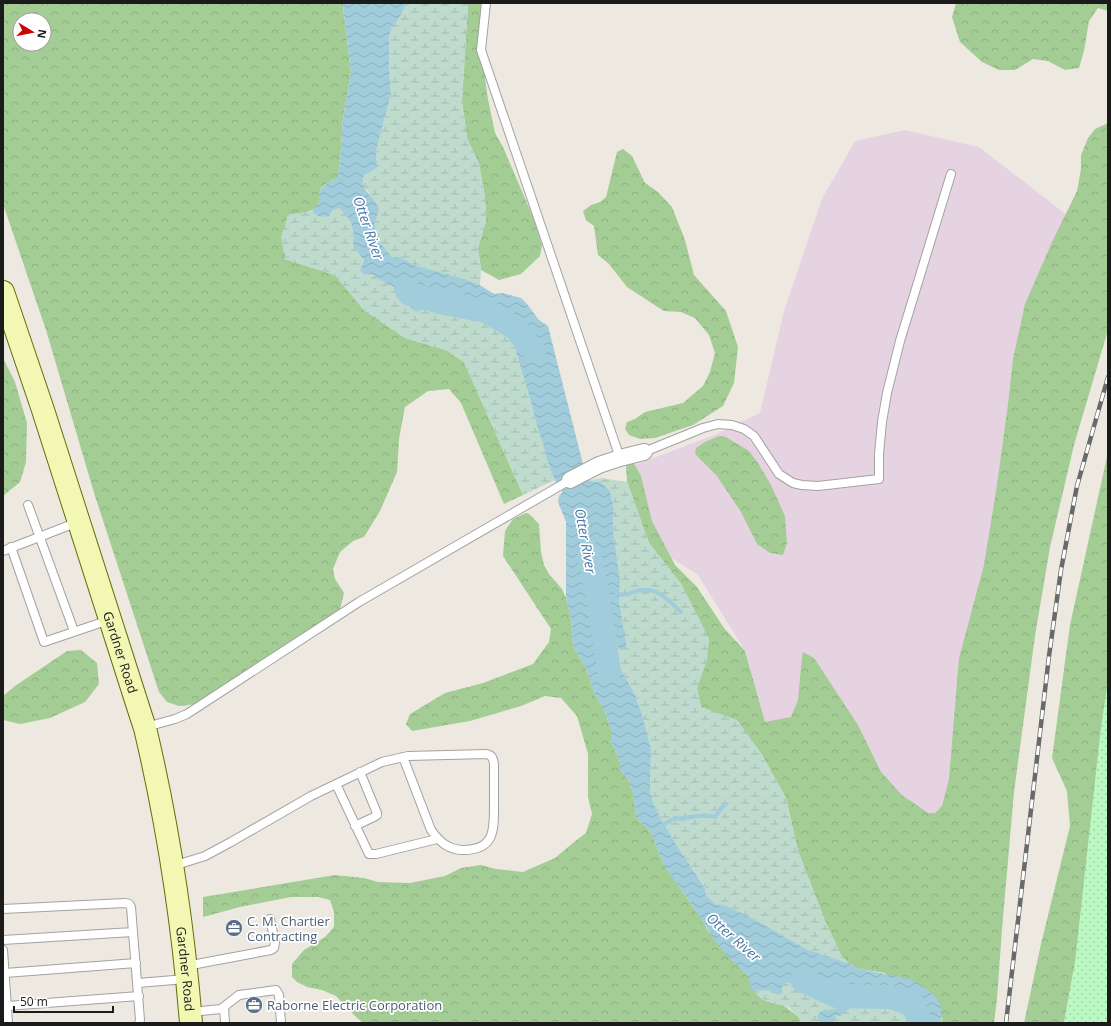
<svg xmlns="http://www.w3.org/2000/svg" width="1111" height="1026" viewBox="0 0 1111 1026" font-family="'Open Sans',sans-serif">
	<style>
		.industrial { fill: #e6d3e2 }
		.forest { fill: url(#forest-crowns); fill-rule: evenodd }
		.wetland { fill: url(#wetland-marsh) }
		.park { fill: url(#park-dots) }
		.water { fill: url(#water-waves) }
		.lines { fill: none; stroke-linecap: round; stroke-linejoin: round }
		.stream { stroke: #a1ccdb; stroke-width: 4 }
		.river { stroke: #a1ccdb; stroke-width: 24 }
		.lane-casing { stroke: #a2a2a2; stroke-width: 10 }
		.street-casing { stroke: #a2a2a2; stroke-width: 18 }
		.secondary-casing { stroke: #606f05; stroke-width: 24 }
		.lane { stroke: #fff; stroke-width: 8 }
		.street { stroke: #fff; stroke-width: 16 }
		.secondary { stroke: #f2f8b3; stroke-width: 22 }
		.rail-casing { stroke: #696969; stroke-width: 4.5 }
		.rail { stroke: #fff; stroke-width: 3; stroke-dasharray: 9; stroke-linecap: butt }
		.labels { text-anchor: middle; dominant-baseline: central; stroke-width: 3.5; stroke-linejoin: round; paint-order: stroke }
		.street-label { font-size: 13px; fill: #1b1b1b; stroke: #fff }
		.service-label { font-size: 13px; fill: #4e5e75; stroke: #fff; text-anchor: start }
		.water-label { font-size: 14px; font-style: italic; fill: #4976a9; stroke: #fff }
	</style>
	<defs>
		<pattern id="forest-crowns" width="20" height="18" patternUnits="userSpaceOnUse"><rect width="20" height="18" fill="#a4cc95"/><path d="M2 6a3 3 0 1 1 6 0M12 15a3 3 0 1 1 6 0" fill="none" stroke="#8daf80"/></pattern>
		<pattern id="wetland-marsh" width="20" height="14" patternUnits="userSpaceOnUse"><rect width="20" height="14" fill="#bedbce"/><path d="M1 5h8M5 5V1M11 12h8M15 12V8" fill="none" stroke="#a3bbb0"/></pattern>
		<pattern id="park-dots" width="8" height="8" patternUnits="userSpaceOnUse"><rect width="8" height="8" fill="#bcf8c3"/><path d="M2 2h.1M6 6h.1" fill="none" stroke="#a1d4a7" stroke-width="1.8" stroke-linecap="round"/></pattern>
		<pattern id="water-waves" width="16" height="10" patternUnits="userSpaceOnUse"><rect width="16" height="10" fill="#a1ccdb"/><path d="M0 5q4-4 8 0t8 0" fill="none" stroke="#8aafbb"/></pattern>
	</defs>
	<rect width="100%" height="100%" fill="#ede9e1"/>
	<path class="industrial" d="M 905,130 L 979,147 L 1067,215 L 949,812 L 939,827 L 765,722 L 745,651 L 698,575 L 659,550 L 630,467 L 714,435 L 760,413 L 784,311 L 822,199 L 855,141 Z"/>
	<path class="forest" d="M 3,3 L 344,3 L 343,6 L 351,72 L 343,118 L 341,148 L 338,177 C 333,181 326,183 322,187 C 319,191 320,195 320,199 C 317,214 300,213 288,215 L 285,259 L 335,275 L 364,310 L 405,338 L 446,350 L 464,362 L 523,495 L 504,504 L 461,403 L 449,389 L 428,391 L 405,407 L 399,439 L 397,472 L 380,511 L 364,537 L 353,541 L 340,552 L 333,569 L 335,579 L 344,593 L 340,609 L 197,704 L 179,706 L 167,702 L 159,692 L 95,496 L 46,330 L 3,204 ZM 20,20 L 44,20 L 44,44 L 20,44 Z
		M 468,3 L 483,3 L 480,34 L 487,94 L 495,133 L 503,147 L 533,217 L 542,245 L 540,256 L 521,274 L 499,280 L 481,270 L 478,248 L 486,221 L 485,197 L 479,164 L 467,138 L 462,101 Z
		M 956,3 L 1108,3 L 1108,11 L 1098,8 L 1089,21 L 1084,51 L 1079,68 L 1065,70 L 1048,61 L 1033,59 L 1015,70 L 999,70 L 982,62 L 960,42 L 952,17 Z
		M 1108,123 L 1108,330 L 1074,445 L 1050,547 L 1035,636 L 1014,792 L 1002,929 L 997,999 L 994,1023 L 941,1023 L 942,1018 L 885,973 L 860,969 L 848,963 L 841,955 L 825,921 L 798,851 L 786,798 L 761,753 L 713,712 L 701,707 L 697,689 L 709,639 L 681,584 L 649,543 L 627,482 L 626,466 L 628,459 L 632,460 L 641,476 L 652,521 L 675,565 L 697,587 L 724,628 L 745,651 L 765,722 L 791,717 L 798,700 L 802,657 L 803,652 L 814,658 L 858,725 L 881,772 L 902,795 L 928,813 L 935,813 L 942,806 L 949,779 L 959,658 L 984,565 L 997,485 L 1008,404 L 1013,359 L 1025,304 L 1052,242 L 1077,191 L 1081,169 L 1081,155 L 1088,138 L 1095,129 Z
		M 623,149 L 632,156 L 645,183 L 658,192 L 672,207 L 685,240 L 694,275 L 726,311 L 738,347 L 734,383 L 723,406 L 693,425 L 655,438 L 640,439 L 629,435 L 625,429 L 627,422 L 635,419 L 645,412 L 683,403 L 703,386 L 710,372 L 715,353 L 709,335 L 695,318 L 681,312 L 664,311 L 627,287 L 609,264 L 598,255 L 594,226 L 586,220 L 583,211 L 591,205 L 600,202 L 606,197 L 617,152 Z
		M 3,358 L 15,382 L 27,423 L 26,462 L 20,482 L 3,496 Z
		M 719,436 L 726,437 L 749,451 L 758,463 L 771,485 L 785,516 L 787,543 L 783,555 L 770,553 L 757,544 L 741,512 L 717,476 L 695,454 L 696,448 L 705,442 Z
		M 1108,452 L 1108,962 L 1073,974 L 1064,1023 L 1024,1023 L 1041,944 L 1070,826 L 1067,791 L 1052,758 L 1070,625 Z
		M 526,513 L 529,514 L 539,524 L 541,552 L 544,565 L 549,574 L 562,589 L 566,598 L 571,619 L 573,646 L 585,666 L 596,697 L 604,709 L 611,729 L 611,741 L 616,752 L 620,762 L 620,769 L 628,780 L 633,792 L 636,816 L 640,822 L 645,825 L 652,835 L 664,865 L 702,920 L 708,931 L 747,975 L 761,999 L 775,1004 L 783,1005 L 799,1017 L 801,1023 L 363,1023 L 355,1016 L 336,996 L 322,990 L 307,987 L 297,982 L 292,977 L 292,964 L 304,950 L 325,937 L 334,927 L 334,912 L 330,900 L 318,897 L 291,897 L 240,907 L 203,917 L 203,897 L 335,875 L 364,878 L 378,882 L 410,883 L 445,876 L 461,868 L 481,865 L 496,869 L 523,872 L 555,858 L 574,842 L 586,833 L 592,814 L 588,797 L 588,754 L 577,716 L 561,698 L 545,696 L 521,706 L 470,721 L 412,731 L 406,724 L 410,714 L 445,693 L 483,683 L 533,664 L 549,642 L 551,629 L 503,556 L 505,531 L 513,519 Z
		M 81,650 L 97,663 L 99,684 L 85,702 L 50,718 L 20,724 L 3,720 L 3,696 L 15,686 L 67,651 Z"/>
	<path class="wetland" d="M 406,3 L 468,3 L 462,101 L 467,138 L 479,164 L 485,197 L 486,221 L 478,248 L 481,270 L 480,285 L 465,279 L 414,265 L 404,259 L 398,257 L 392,257 L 387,251 L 379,242 L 374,222 L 378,216 L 369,193 L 363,186 L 362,180 L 363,175 L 368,173 L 376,159 L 377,147 L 391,94 L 389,69 L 389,36 L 392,27 L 398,20 L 404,9 Z
		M 340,208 C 347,215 353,223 353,233 C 354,236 353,240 354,243 C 355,248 360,256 364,260 L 361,267 L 365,275 L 372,274 L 380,280 L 401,291 L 407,296 L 411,308 L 426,308 C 432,303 440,299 449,299 C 459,298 493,311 501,318 C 502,320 503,322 504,324 L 508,323 L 508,317 L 509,317 C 514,324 513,330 512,338 L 531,402 L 539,433 L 542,440 L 547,460 L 555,480 L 523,495 L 464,362 L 446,350 L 405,338 L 364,310 L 335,275 L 285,259 L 281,237 L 288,215 L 312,211 L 314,214 L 328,217 L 333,210 Z
		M 601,478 L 627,482 L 649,543 L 681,584 L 709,639 L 707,661 L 701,677 L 697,689 L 701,707 L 737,720 L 761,753 L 786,798 L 798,851 L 825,921 L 841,955 L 848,963 L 808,950 L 763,924 L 727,906 L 715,904 L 706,895 L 705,887 L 674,841 L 655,808 L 650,791 L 651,749 L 633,691 L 614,657 L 595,620 L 590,598 L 591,588 L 598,585 L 602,592 L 608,611 L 610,629 L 627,648 L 619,601 L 620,580 L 613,530 L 614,509 L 610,491 L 601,482 L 595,482 L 587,481 Z
		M 791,982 L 816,992 L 838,994 L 865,993 L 885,989 L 894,993 L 903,999 L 909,1006 L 911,1023 L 801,1023 L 799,1017 L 789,1008 L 783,1005 L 775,1004 L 761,999 L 753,990 L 761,991 L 782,987 L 785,983 Z"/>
	<path class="park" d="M 1108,681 L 1108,1023 L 1064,1023 L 1075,962 L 1101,727 Z"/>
	<path class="water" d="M 344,3 L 406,3 L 404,9 L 398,20 L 392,27 L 389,36 L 389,69 L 391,94 L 377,147 L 376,159 L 377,163 L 375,169 L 364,175 C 363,178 362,182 363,185 C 366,195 383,203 377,217 C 377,219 375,220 374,222 L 379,242 L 387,251 L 392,257 L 398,257 L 404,259 L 414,265 L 465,279 L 480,285 L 489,291 L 495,294 L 503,293 L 521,298 L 527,304 L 539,320 L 548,326 L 587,480 L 595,482 L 601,482 L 610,491 L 614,509 L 613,530 L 620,580 L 619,601 L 627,648 L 626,650 L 620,650 L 610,629 L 608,611 L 602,592 L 598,585 L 591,588 L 590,598 L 595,620 L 614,657 L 633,691 L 641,712 L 651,749 L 650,791 L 655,808 L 674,841 L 705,888 L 706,895 L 715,904 L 727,906 L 763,924 L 808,950 L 848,963 L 860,969 L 910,979 L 922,986 L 936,997 L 941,1006 L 941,1023 L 911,1023 L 909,1006 L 903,999 L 894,993 L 885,989 L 865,993 L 856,993 C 854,996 854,999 853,1003 C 851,1009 845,1012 840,1016 L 833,1015 L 835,1023 L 820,1023 L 817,1017 L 821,1011 L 845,1007 L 847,1004 L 848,1000 L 845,995 C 836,994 825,994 816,992 C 805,989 796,981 785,983 L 782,987 L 782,993 L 778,995 L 768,990 L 761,991 L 753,990 L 750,987 L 750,981 L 747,975 L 739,967 L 730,959 L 714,940 L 702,920 L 664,865 L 652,835 L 645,825 L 640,822 L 636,816 L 633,792 L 628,780 L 620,769 L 620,762 L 616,752 L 611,741 L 611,729 L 604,709 L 596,697 L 585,666 L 573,646 L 571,619 L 566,598 L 566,522 L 558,502 L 559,496 L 562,493 L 562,490 L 558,488 L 547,460 L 542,440 L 539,433 L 531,402 L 512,338 C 513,330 514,324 509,317 L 508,317 L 508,323 L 507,325 C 503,323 502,319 498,317 C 487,309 458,296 445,299 C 441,300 437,301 433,303 C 427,305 424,310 417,312 L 411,308 L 407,296 L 401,291 L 380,280 L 372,274 L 365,275 L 362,273 L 360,270 L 364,260 C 360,255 355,249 353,243 C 353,240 354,236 353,233 C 353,223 347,215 339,208 L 333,210 L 328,217 L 319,216 L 314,214 L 312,211 C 314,208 317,206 318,204 C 321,199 318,192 322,188 C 325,183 333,181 338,177 L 341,148 L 343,118 L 351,72 L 343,6 Z"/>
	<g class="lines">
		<path class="stream" d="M 616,594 C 627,596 627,594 637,591 C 656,585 668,600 681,612
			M 661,826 L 675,818 L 683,819 L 685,818 C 693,817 707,813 715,817 L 722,807 L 726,804"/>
		<path class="river" d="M 407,291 L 410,294 L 444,303 L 487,311 L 515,328 L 534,351
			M 589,553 L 600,609 L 609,671
			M 802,980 L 837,996 L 890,997 L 913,1004 L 920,1023"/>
		<defs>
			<path id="lane" d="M 486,3 L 481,50 L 620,458
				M 644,452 L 703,428 L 718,424 L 732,425 L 744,429 L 754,436 L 779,474 L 793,483 L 802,485 L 818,486 L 879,479 L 879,454 L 882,422 L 887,393 L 900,341 L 951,174
				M 28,505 L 74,631
				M 11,547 L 44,642 L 109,620
				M 3,551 L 78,522
				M 146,727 L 175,719 L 187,714 L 359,602 L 570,480
				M 336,784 L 369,854 L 376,854 L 437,839
				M 355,826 L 374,817 L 377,815 L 377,813 L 360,772
				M 173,866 L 205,856 L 231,842 L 311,796 L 382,762 L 408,756 L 486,754 C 492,755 493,758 494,764 C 494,777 494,791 494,805 C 494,830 495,850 463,850 C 448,850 439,841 431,830 L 403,757
				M 3,909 L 125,903 L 129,904 L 131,907 L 140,1020 L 139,1023
				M 3,940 L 133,932
				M 3,950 L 8,1023
				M 186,966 L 271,950 L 274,948 L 275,942 L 270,919
				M 5,973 L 136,963
				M 138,983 L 186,979
				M 7,1006 L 139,996
				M 224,1007 L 225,1023
				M 191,1012 L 221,1009 L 239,995 L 276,990 L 279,995 L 281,1023"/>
			<path id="street" d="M 570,480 L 599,465 L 620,458 L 644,452"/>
			<g id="secondary">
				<path id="s1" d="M 3,292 L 43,410 L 141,716 L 145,728 C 168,825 183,924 191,1023"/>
			</g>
		</defs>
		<use href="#lane" class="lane-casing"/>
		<use href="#street" class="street-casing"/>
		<use href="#secondary" class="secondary-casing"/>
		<use href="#lane" class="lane"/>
		<use href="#street" class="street"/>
		<use href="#secondary" class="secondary"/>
		<defs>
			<path id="rail" d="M 1006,1023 L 1049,656 L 1061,570 L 1077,486 L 1108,377"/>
		</defs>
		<use href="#rail" class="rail-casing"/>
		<use href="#rail" class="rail"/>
	</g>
	<defs>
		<symbol id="office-disc" viewBox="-11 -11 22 22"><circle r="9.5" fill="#5c6f8a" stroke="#fff"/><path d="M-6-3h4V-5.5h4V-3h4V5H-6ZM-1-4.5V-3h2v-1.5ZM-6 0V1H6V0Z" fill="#fff"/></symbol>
	</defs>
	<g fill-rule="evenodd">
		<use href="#office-disc" x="224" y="918" width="20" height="20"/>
		<use href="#office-disc" x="244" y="995" width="20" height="20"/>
	</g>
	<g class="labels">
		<g class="street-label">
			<text stroke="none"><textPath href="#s1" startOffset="379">Gardner Road</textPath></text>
			<text stroke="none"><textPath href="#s1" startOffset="703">Gardner Road</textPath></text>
		</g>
		<g class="service-label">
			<text x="247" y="921">C. M. Chartier<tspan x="247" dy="15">Contracting</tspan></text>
			<text x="267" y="1005">Raborne Electric Corporation</text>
		</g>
		<g class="water-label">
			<text transform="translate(369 228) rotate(71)">Otter River</text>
			<text transform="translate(586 541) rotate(80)">Otter River</text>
			<text transform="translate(734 937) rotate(41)">Otter River</text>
		</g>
	</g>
	<rect width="1111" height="1026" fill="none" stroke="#1b1b1b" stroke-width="8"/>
	<g transform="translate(32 32) rotate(100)"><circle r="19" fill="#ffffff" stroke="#a4a4a4"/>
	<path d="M0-3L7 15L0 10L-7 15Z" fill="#c50902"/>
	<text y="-6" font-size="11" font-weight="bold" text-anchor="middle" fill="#1b1b1b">N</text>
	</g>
	<path d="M14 1006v6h99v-6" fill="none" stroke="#1b1b1b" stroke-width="2"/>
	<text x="20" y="1006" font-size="12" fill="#1b1b1b" stroke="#ffffff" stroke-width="3" paint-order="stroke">50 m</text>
</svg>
